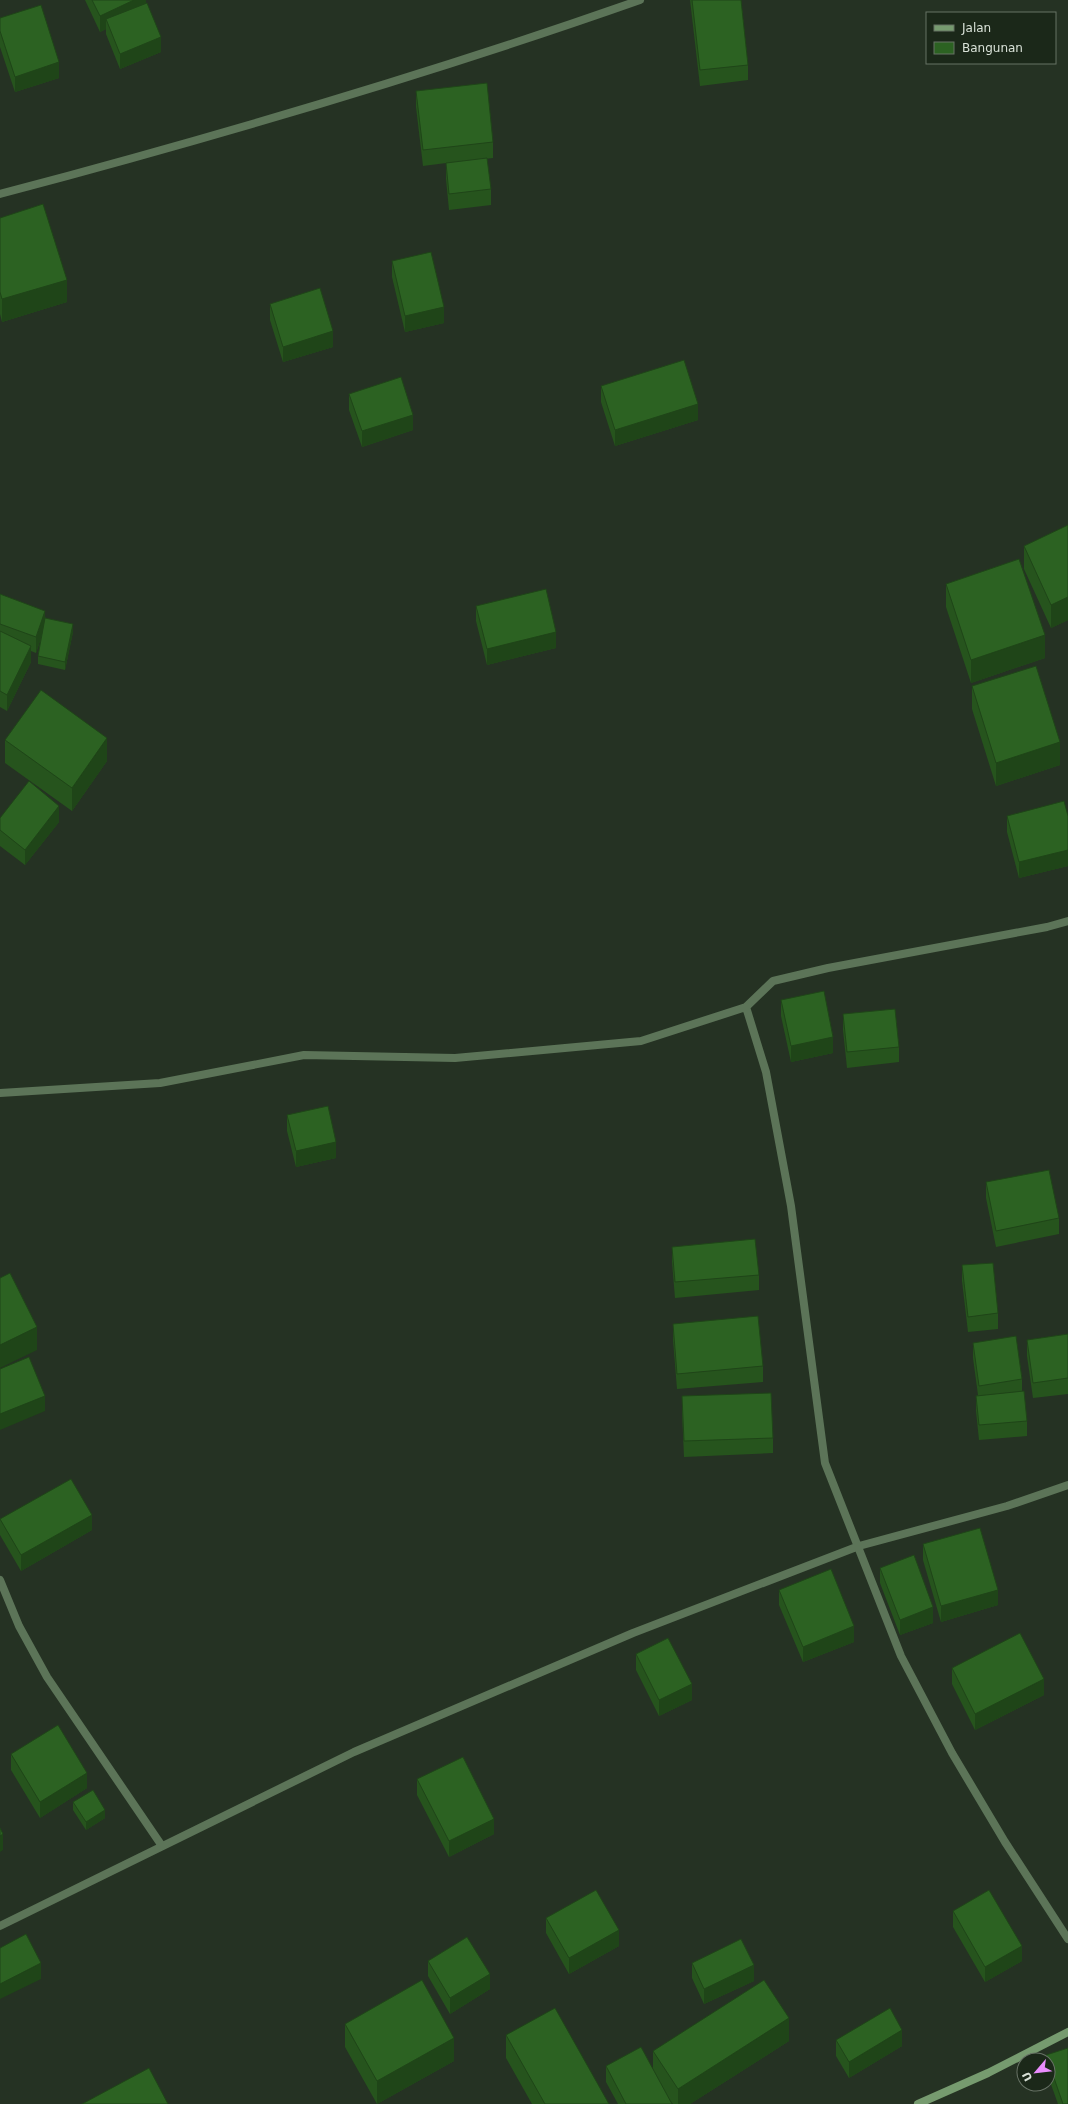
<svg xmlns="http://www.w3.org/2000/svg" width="1068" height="2104" viewBox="0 0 1068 2104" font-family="'DejaVu Sans',sans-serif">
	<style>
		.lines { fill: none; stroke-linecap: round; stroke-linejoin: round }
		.minor { stroke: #5c7458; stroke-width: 8 }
		.secondary { stroke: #769b6f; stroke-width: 8 }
		.wall { fill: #26541d }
		.shaded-wall { fill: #1f4518 }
		.building { fill: #2c6222; stroke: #1f4518 }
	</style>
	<rect width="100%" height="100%" fill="#253223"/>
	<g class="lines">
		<path class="minor" d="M 0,194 C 215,137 430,74 640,0
			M 746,1007 L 766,1072 L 791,1206 L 825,1463 L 901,1656 L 952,1753 L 1005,1842 L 1068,1939
			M 0,1093 L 160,1083 L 304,1055 L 455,1058 L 641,1041 L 746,1007 L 773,981 L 828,968 L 1047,927 L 1068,921
			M 0,1580 L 19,1626 L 47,1677 L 162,1846
			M 0,1926 L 354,1752 L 633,1633 L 859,1546 L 1007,1506 L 1068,1485"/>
		<path class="secondary" d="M 918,2104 L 988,2073 L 1068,2032"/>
	</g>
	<path class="wall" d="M 85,0 L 146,0 L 146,3 L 161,52 L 120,69 L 106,34 L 106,29 L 100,32 Z
		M 690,0 L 741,0 L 748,65 L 748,80 L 700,86 Z
		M 0,18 L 59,78 L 15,92 L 0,47 Z
		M 416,91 L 493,142 L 493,158 L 466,161 L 491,189 L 491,205 L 449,210 L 446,179 L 446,163 L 423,166 L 416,107 Z
		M 0,218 L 67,302 L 2,322 L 0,314 Z
		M 392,261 L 444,323 L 405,332 L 392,277 Z
		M 270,304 L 333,347 L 283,362 L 270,320 Z
		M 601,386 L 698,420 L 615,446 L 601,402 Z
		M 349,394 L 413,430 L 362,447 L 349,410 Z
		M 1068,525 L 1068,620 L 1051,628 L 1024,569 L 1024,546 Z
		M 946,584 L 1045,658 L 971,683 L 946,607 Z
		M 0,594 L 73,632 L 65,670 L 38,664 L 38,656 L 41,638 L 36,653 L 31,651 L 31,662 L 7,711 L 0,707 Z
		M 476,606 L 556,648 L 487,665 L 476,621 Z
		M 972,686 L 1060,765 L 996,786 L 972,709 Z
		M 5,740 L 107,761 L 72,811 L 5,763 Z
		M 1007,816 L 1068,816 L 1068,866 L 1019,878 L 1007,832 Z
		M 0,818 L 59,822 L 25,865 L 0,846 Z
		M 781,1000 L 833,1053 L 791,1062 L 781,1016 Z
		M 843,1014 L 899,1047 L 899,1062 L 847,1068 L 843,1030 Z
		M 287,1115 L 336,1158 L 296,1167 L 287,1131 Z
		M 986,1182 L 1059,1218 L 1059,1234 L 996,1247 L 986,1198 Z
		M 672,1247 L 759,1275 L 759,1290 L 675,1298 L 672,1262 Z
		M 962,1265 L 998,1313 L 998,1329 L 968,1332 L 962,1281 Z
		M 673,1324 L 763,1366 L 763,1382 L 677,1389 L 673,1340 Z
		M 1068,1334 L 1068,1394 L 1033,1398 L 1027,1356 L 1027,1340 Z
		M 973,1343 L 1022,1379 L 1022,1391 L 1027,1421 L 1027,1436 L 979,1440 L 976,1411 L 976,1396 L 978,1395 L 973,1358 Z
		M 682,1396 L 773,1438 L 773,1453 L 684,1457 L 682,1412 Z
		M 0,1519 L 92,1530 L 21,1571 L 0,1535 Z
		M 923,1544 L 998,1605 L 941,1622 L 923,1560 Z
		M 880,1568 L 933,1623 L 900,1635 L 880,1583 Z
		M 779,1590 L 854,1642 L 803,1662 L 779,1605 Z
		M 636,1654 L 692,1700 L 659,1716 L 636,1670 Z
		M 952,1668 L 1044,1695 L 975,1730 L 952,1684 Z
		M 11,1754 L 87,1788 L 40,1818 L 11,1770 Z
		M 417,1779 L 494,1834 L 449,1857 L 417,1795 Z
		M 73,1802 L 105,1818 L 86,1830 L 73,1810 Z
		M 953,1911 L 1022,1961 L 985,1982 L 953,1927 Z
		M 546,1918 L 619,1946 L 569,1974 L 546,1933 Z
		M 428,1961 L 490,1989 L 450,2014 L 428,1976 Z
		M 692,1963 L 754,1981 L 704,2004 L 692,1978 Z
		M 345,2024 L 454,2061 L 377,2104 L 345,2047 Z
		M 506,2035 L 609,2104 L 532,2104 L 506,2058 Z
		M 836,2040 L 902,2046 L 849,2078 L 836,2056 Z
		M 789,2041 L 690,2104 L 673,2104 L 669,2099 L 672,2104 L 618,2104 L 606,2082 L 606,2066 L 653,2069 L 653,2051 Z
		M 1046,2055 L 1068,2104 L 1058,2104 L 1048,2076 L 1048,2060 L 1046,2060 Z"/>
	<path class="shaded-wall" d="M 134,0 L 146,0 L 146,10 L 106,19 L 106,29 L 100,32 L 100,16 Z
		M 161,37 L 161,52 L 120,69 L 120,54 Z
		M 59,62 L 59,78 L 15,92 L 15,77 Z
		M 67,280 L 67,302 L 2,322 L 2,299 Z
		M 444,307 L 444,323 L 405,332 L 405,316 Z
		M 333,331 L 333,347 L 283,362 L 283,347 Z
		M 698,404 L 698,420 L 615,446 L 615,430 Z
		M 413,415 L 413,430 L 362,447 L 362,431 Z
		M 1068,597 L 1068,620 L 1051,628 L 1051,605 Z
		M 45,611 L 45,626 L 36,653 L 36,637 Z
		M 73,624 L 73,632 L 65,670 L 65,662 Z
		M 556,632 L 556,648 L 487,665 L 487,649 Z
		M 1045,635 L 1045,658 L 971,683 L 971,660 Z
		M 31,646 L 31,662 L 7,711 L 7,695 Z
		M 107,738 L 107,761 L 72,811 L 72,788 Z
		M 1060,742 L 1060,765 L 996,786 L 996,763 Z
		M 59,806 L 59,822 L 25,865 L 25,850 Z
		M 1068,850 L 1068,866 L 1019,878 L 1019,862 Z
		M 833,1037 L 833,1053 L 791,1062 L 791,1046 Z
		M 336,1142 L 336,1158 L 296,1167 L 296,1151 Z
		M 37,1327 L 37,1350 L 0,1368 L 0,1345 Z
		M 45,1396 L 45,1411 L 0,1430 L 0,1414 Z
		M 92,1515 L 92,1530 L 21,1571 L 21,1555 Z
		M 998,1590 L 998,1605 L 941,1622 L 941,1606 Z
		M 933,1607 L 933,1623 L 900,1635 L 900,1620 Z
		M 854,1626 L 854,1642 L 803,1662 L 803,1647 Z
		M 1044,1679 L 1044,1695 L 975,1730 L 975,1714 Z
		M 692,1684 L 692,1700 L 659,1716 L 659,1700 Z
		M 87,1773 L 87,1788 L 40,1818 L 40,1802 Z
		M 105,1810 L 105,1818 L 86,1830 L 86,1822 Z
		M 494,1819 L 494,1834 L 449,1857 L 449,1841 Z
		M 3,1834 L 3,1850 L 0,1852 L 0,1836 Z
		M 619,1930 L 619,1946 L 569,1974 L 569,1958 Z
		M 1022,1946 L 1022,1961 L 985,1982 L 985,1967 Z
		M 41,1963 L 41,1979 L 0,1999 L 0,1984 Z
		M 754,1965 L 754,1981 L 704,2004 L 704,1989 Z
		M 490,1974 L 490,1989 L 450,2014 L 450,1998 Z
		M 789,2018 L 789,2041 L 690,2104 L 678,2104 L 678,2089 Z
		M 902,2030 L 902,2046 L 849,2078 L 849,2062 Z
		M 454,2038 L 454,2061 L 377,2104 L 377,2081 Z"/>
	<path class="building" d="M 92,0 L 134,0 L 100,16 Z
		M 692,0 L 741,0 L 748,65 L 700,70 Z
		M 147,3 L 161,37 L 120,54 L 106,19 Z
		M 41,5 L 59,62 L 15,77 L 0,31 L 0,18 Z
		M 487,83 L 493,142 L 423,150 L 416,91 Z
		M 487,158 L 491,189 L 449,194 L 446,163 Z
		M 43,204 L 67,280 L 2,299 L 0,292 L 0,218 Z
		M 431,252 L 444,307 L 405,316 L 392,261 Z
		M 320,288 L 333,331 L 283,347 L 270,304 Z
		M 684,360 L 698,404 L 615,430 L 601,386 Z
		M 401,377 L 413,415 L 362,431 L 349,394 Z
		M 1068,525 L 1068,597 L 1051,605 L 1024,546 Z
		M 1019,559 L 1045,635 L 971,660 L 946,584 Z
		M 546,589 L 556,632 L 487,649 L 476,606 Z
		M 0,594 L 45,611 L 36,637 L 0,624 Z
		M 45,618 L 73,624 L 65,662 L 38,656 Z
		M 0,631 L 31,646 L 7,695 L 0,691 Z
		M 1036,666 L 1060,742 L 996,763 L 972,686 Z
		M 41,690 L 107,738 L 72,788 L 5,740 Z
		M 29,781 L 59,806 L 25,850 L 0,830 L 0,818 Z
		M 1064,801 L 1068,816 L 1068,850 L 1019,862 L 1007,816 Z
		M 824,991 L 833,1037 L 791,1046 L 781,1000 Z
		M 895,1009 L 899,1047 L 847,1052 L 843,1014 Z
		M 328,1106 L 336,1142 L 296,1151 L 287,1115 Z
		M 1049,1170 L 1059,1218 L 996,1231 L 986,1182 Z
		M 755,1239 L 759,1275 L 675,1282 L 672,1247 Z
		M 993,1263 L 998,1313 L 968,1317 L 962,1265 Z
		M 10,1273 L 37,1327 L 0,1345 L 0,1278 Z
		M 758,1316 L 763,1366 L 677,1374 L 673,1324 Z
		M 1068,1334 L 1068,1378 L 1033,1383 L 1027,1340 Z
		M 1016,1336 L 1022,1379 L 979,1386 L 973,1343 Z
		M 29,1357 L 45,1396 L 0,1414 L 0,1369 Z
		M 1024,1391 L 1027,1421 L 979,1425 L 976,1396 Z
		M 771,1393 L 773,1438 L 684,1441 L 682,1396 Z
		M 71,1479 L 92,1515 L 21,1555 L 0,1519 Z
		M 980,1528 L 998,1590 L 941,1606 L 923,1544 Z
		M 914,1555 L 933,1607 L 900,1620 L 880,1568 Z
		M 831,1569 L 854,1626 L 803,1647 L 779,1590 Z
		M 1020,1633 L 1044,1679 L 975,1714 L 952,1668 Z
		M 668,1638 L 692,1684 L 659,1700 L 636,1654 Z
		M 58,1725 L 87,1773 L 40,1802 L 11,1754 Z
		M 463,1757 L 494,1819 L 449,1841 L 417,1779 Z
		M 93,1790 L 105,1810 L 86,1822 L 73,1802 Z
		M 0,1828 L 3,1834 L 0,1836 Z
		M 596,1890 L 619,1930 L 569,1958 L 546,1918 Z
		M 989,1890 L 1022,1946 L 985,1967 L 953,1911 Z
		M 26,1934 L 41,1963 L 0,1984 L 0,1948 Z
		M 467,1937 L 490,1974 L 450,1998 L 428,1961 Z
		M 741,1939 L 754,1965 L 704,1989 L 692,1963 Z
		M 422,1980 L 454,2038 L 377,2081 L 345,2024 Z
		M 764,1980 L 789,2018 L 678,2089 L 653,2051 Z
		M 555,2008 L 609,2104 L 545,2104 L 506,2035 Z
		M 890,2008 L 902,2030 L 849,2062 L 836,2040 Z
		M 641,2047 L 672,2104 L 626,2104 L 606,2066 Z
		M 1068,2048 L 1068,2104 L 1063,2104 L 1046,2055 Z
		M 149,2068 L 168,2104 L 82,2104 Z"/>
	<rect x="926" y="12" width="130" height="52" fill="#1b2819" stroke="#677265"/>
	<rect x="934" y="25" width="20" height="6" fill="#769b6f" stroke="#677265"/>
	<text x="962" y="32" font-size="12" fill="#d8e1d7">Jalan</text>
	<rect x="934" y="42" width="20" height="12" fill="#2c6222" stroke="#677265"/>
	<text x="962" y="52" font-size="12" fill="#d8e1d7">Bangunan</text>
	<g transform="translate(1036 2072) rotate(242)"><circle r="19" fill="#1b2819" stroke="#677265"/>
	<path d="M0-3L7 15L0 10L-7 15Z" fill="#ea8dfd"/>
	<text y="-6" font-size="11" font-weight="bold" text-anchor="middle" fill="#d8e1d7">U</text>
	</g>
</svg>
